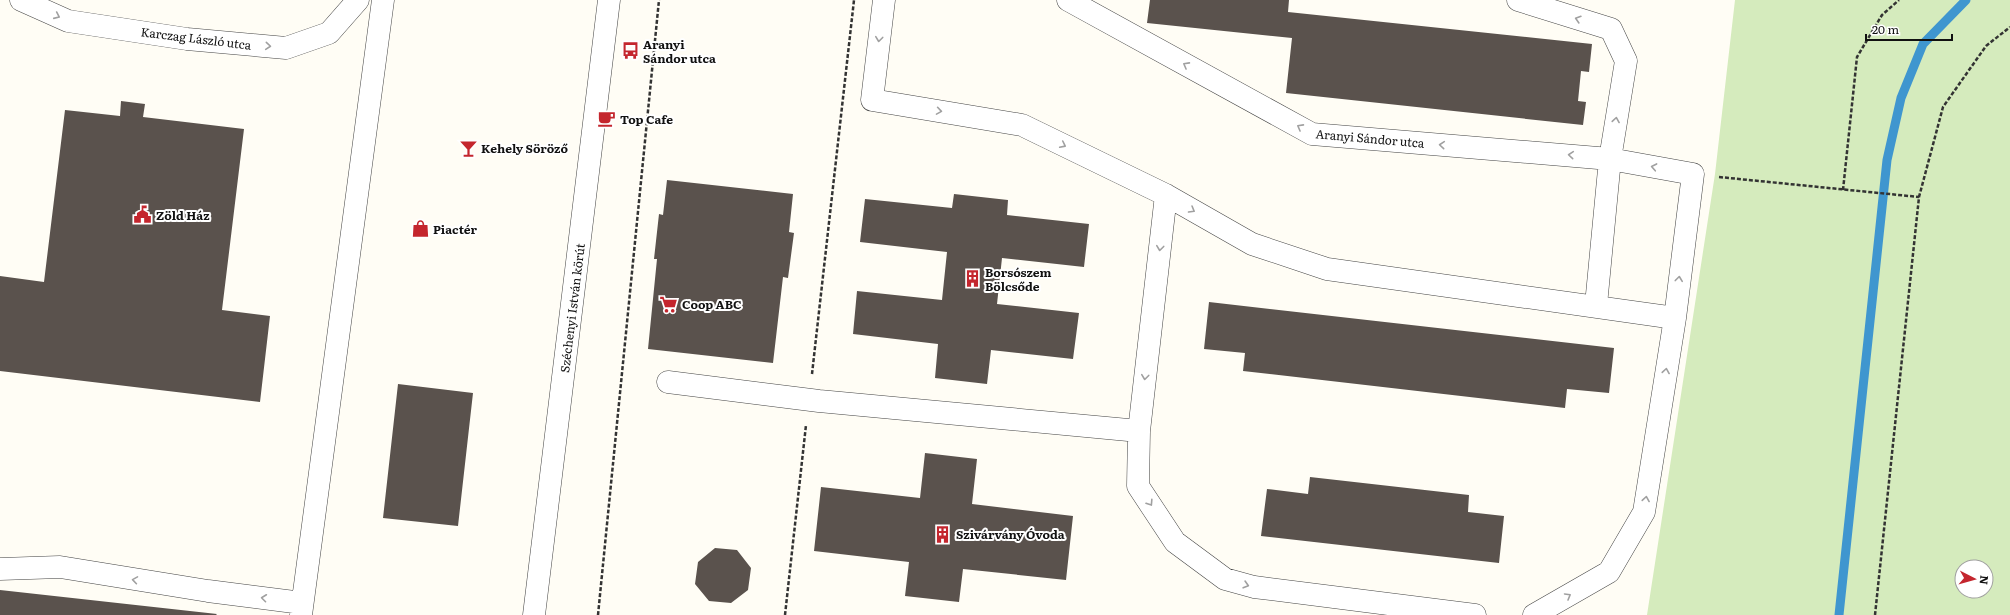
<svg xmlns="http://www.w3.org/2000/svg" width="2010" height="615" viewBox="0 0 2010 615" font-family="Literata,serif">
	<style>
		.green { fill: #d5ebbd; fill-rule: evenodd }
		.lines { fill: none; stroke-linecap: round; stroke-linejoin: round }
		.stream { stroke: #3f96cf; stroke-width: 9 }
		.building { fill: #5a524d }
		.minor-casing { stroke: #444; stroke-width: 23 }
		.path { stroke: #333; stroke-width: 2.5; stroke-dasharray: 4 2; stroke-linecap: butt }
		.minor { stroke: #fff; stroke-width: 22 }
		.oneway { stroke: #a0a0a0 }
		.labels { text-anchor: middle; dominant-baseline: central; stroke-width: 4; stroke-linejoin: round; paint-order: stroke }
		.street-label { font-size: 12px; fill: #111; stroke: #fff }
		.poi-label { font-size: 12px; font-weight: bold; fill: #111; stroke: #fff; text-anchor: start }
	</style>
	<rect width="100%" height="100%" fill="#fffdf5"/>
	<path class="green" d="M 1735,0 L 2010,0 L 2010,615 L 1647,615 L 1715,174 ZM 1962,567 L 1986,567 L 1986,591 L 1962,591 Z"/>
	<g class="lines">
		<path class="stream" d="M 1839,615 L 1887,160 L 1901,98 L 1923,44 L 1966,0"/>
	</g>
	<path class="building" d="M 1150,0 L 1289,0 L 1288,12 L 1592,44 L 1589,72 L 1581,71 L 1578,101 L 1586,102 L 1583,125 L 1286,93 L 1292,38 L 1147,23 Z
		M 121,101 L 145,104 L 143,117 L 244,129 L 222,310 L 270,316 L 260,402 L 0,371 L 0,276 L 44,282 L 65,110 L 120,116 Z
		M 667,180 L 793,194 L 789,232 L 794,233 L 788,278 L 783,277 L 773,363 L 648,349 L 657,259 L 654,259 L 659,214 L 663,215 Z
		M 954,194 L 1008,200 L 1007,215 L 1089,224 L 1084,267 L 1002,258 L 997,304 L 1079,313 L 1073,359 L 991,350 L 987,384 L 935,378 L 938,344 L 853,334 L 857,291 L 942,300 L 947,252 L 860,242 L 865,199 L 952,208 Z
		M 1209,302 L 1614,348 L 1609,393 L 1567,389 L 1565,408 L 1243,371 L 1245,353 L 1204,349 Z
		M 398,384 L 473,393 L 458,526 L 383,518 Z
		M 925,453 L 977,459 L 972,504 L 1073,516 L 1066,580 L 963,569 L 959,602 L 905,596 L 909,562 L 814,551 L 821,487 L 920,498 Z
		M 1310,477 L 1469,495 L 1468,512 L 1504,516 L 1499,563 L 1261,536 L 1267,489 L 1308,494 Z
		M 715,548 L 737,550 L 751,568 L 748,590 L 731,603 L 709,601 L 695,584 L 698,562 Z
		M 0,590 L 217,614 L 216,615 L 0,615 Z"/>
	<g class="lines">
		<defs>
			<path id="minor" d="M 21,0 L 68,21 L 187,39 L 286,48 L 329,33 L 358,0
				M 884,0 L 872,100 L 1022,125 L 1166,195 L 1252,244 L 1327,269 L 1675,318
				M 1068,0 L 1312,134 L 1610,159 L 1693,174 L 1675,318 L 1644,512 L 1609,572 L 1534,615
				M 1518,0 L 1611,29 L 1626,61 L 1610,159 L 1596,305
				M 1166,195 L 1139,431 L 1138,486 L 1175,542 L 1225,579 L 1254,587 L 1475,615
				M 668,382 L 819,401 L 1139,431
				M 0,569 L 60,567 L 208,591 L 302,603
				M 301,615 L 383,0
				M 534,615 L 609,0"/>
		</defs>
		<use href="#minor" class="minor-casing"/>
		<path class="path" d="M 1719,177 L 1919,197
			M 1843,190 L 1857,57 L 1882,15 L 1899,0
			M 812,374 L 854,0
			M 598,615 L 659,0
			M 785,615 L 806,425
			M 1875,615 L 1919,197 L 1943,107 L 1986,46 L 2010,27"/>
		<use href="#minor" class="minor"/>
	</g>
	<defs><path id="oneway-chevron" d="M-2-3.5L2.5 0L-2 3.5" fill="none" stroke-width="1.6" stroke-linecap="round" stroke-linejoin="round"/></defs>
	<g class="oneway">
		<use href="#oneway-chevron" transform="translate(57 16) rotate(24)"/>
		<use href="#oneway-chevron" transform="translate(1578 19) rotate(-163)"/>
		<use href="#oneway-chevron" transform="translate(879 39) rotate(97)"/>
		<use href="#oneway-chevron" transform="translate(268 46) rotate(5)"/>
		<use href="#oneway-chevron" transform="translate(1186 65) rotate(-151)"/>
		<use href="#oneway-chevron" transform="translate(939 111) rotate(9)"/>
		<use href="#oneway-chevron" transform="translate(1616 120) rotate(-81)"/>
		<use href="#oneway-chevron" transform="translate(1300 127) rotate(-151)"/>
		<use href="#oneway-chevron" transform="translate(1063 145) rotate(26)"/>
		<use href="#oneway-chevron" transform="translate(1442 145) rotate(-175)"/>
		<use href="#oneway-chevron" transform="translate(1571 155) rotate(-175)"/>
		<use href="#oneway-chevron" transform="translate(1654 167) rotate(-169)"/>
		<use href="#oneway-chevron" transform="translate(1192 210) rotate(30)"/>
		<use href="#oneway-chevron" transform="translate(1160 248) rotate(97)"/>
		<use href="#oneway-chevron" transform="translate(1679 279) rotate(-83)"/>
		<use href="#oneway-chevron" transform="translate(1666 371) rotate(-81)"/>
		<use href="#oneway-chevron" transform="translate(1145 377) rotate(97)"/>
		<use href="#oneway-chevron" transform="translate(1646 499) rotate(-81)"/>
		<use href="#oneway-chevron" transform="translate(1150 503) rotate(57)"/>
		<use href="#oneway-chevron" transform="translate(135 580) rotate(-171)"/>
		<use href="#oneway-chevron" transform="translate(1246 585) rotate(16)"/>
		<use href="#oneway-chevron" transform="translate(1568 596) rotate(-30)"/>
		<use href="#oneway-chevron" transform="translate(264 598) rotate(-173)"/>
	</g>
	<defs>
		<symbol id="bus-bare" viewBox="-9 -9 18 18"><path d="M-5-6H5V4H4V6H2V4H-2V6H-4V4H-5ZM-3.5-4V0h7V-4ZM-3.5 1.2v1.5H-2V1.2ZM2 1.2v1.5H3.5V1.2Z" fill="#c4262e" stroke="#fff" stroke-width="2.5" paint-order="stroke"/></symbol>
		<symbol id="cafe-bare" viewBox="-9 -9 18 18"><path d="M-5.5-4.5H6V0H3Q3 3.5 0 3.5H-2.5Q-5.5 3.5-5.5 0ZM3-3.2v2h1.7v-2ZM-6 4.5H4V6H-6Z" fill="#c4262e" stroke="#fff" stroke-width="2.5" paint-order="stroke"/></symbol>
		<symbol id="bar-bare" viewBox="-9 -9 18 18"><path d="M-6-5H6L.8 .8V4.5H3.5V6h-7V4.5H-.8V.8Z" fill="#c4262e" stroke="#fff" stroke-width="2.5" paint-order="stroke"/></symbol>
		<symbol id="civic-bare" viewBox="-9 -9 18 18"><path d="M-.6-6.5H3V-4.5H.6V-3L4-1V1h2V6H-6V1h2V-1L-.6-3ZM-1.2 2.5V6h2.4V2.5Z" fill="#c4262e" stroke="#fff" stroke-width="2.5" paint-order="stroke"/></symbol>
		<symbol id="shop-bare" viewBox="-9 -9 18 18"><path d="M-5-2.5h2.3a2.7 3.5 0 0 1 5.4 0H5L5.5 6h-11ZM-1.5-2.5h3a1.5 2.3 0 0 0-3 0Z" fill="#c4262e" stroke="#fff" stroke-width="2.5" paint-order="stroke"/></symbol>
		<symbol id="building-bare" viewBox="-9 -9 18 18"><path d="M-4-6H4V6H1V3H-1V6H-4ZM-2.5-4.3h1.7v1.8h-1.7ZM.8-4.3h1.7v1.8H.8ZM-2.5-1h1.7V.8h-1.7ZM.8-1h1.7V.8H.8Z" fill="#c4262e" stroke="#fff" stroke-width="2.5" paint-order="stroke"/></symbol>
		<symbol id="supermarket-bare" viewBox="-9 -9 18 18"><path d="M-6-5.5h2.5l.6 2H6L4.5 2H-2.5L-4.4-4H-6ZM-1.5 3.2a1.3 1.3 0 1 0 .1 0ZM3 3.2a1.3 1.3 0 1 0 .1 0Z" fill="#c4262e" stroke="#fff" stroke-width="2.5" paint-order="stroke"/></symbol>
	</defs>
	<g fill-rule="evenodd">
		<use href="#bus-bare" x="618" y="38" width="25" height="25"/>
		<use href="#cafe-bare" x="594" y="106" width="25" height="25"/>
		<use href="#bar-bare" x="456" y="136" width="25" height="25"/>
		<use href="#civic-bare" x="130" y="202" width="25" height="25"/>
		<use href="#shop-bare" x="408" y="216" width="25" height="25"/>
		<use href="#building-bare" x="960" y="266" width="25" height="25"/>
		<use href="#supermarket-bare" x="656" y="292" width="25" height="25"/>
		<use href="#building-bare" x="930" y="522" width="25" height="25"/>
	</g>
	<g class="labels">
		<g class="street-label">
			<text transform="translate(196 38) rotate(7)">Karczag László utca</text>
			<text transform="translate(1370 138) rotate(5)">Aranyi Sándor utca</text>
			<text transform="translate(572 308) rotate(-83)">Széchenyi István körút</text>
		</g>
		<g class="poi-label">
			<text x="643" y="44">Aranyi<tspan x="643" dy="14">Sándor utca</tspan></text>
			<text x="620" y="119">Top Cafe</text>
			<text x="481" y="148">Kehely Söröző</text>
			<text x="156" y="215">Zöld Ház</text>
			<text x="433" y="229">Piactér</text>
			<text x="985" y="272">Borsószem<tspan x="985" dy="14">Bölcsőde</tspan></text>
			<text x="682" y="304">Coop ABC</text>
			<text x="956" y="534">Szivárvány Óvoda</text>
		</g>
	</g>
	<g transform="translate(1974 579) rotate(96)"><circle r="19" fill="#ffffff" stroke="#a0a0a0"/>
	<path d="M0-3L7 15L0 10L-7 15Z" fill="#c4262e"/>
	<text y="-6" font-size="11" font-weight="bold" text-anchor="middle" fill="#111111">N</text>
	</g>
	<path d="M1866 34v6h86v-6" fill="none" stroke="#111111" stroke-width="2"/>
	<text x="1872" y="34" font-size="12" fill="#111111" stroke="#ffffff" stroke-width="3" paint-order="stroke">20 m</text>
</svg>
